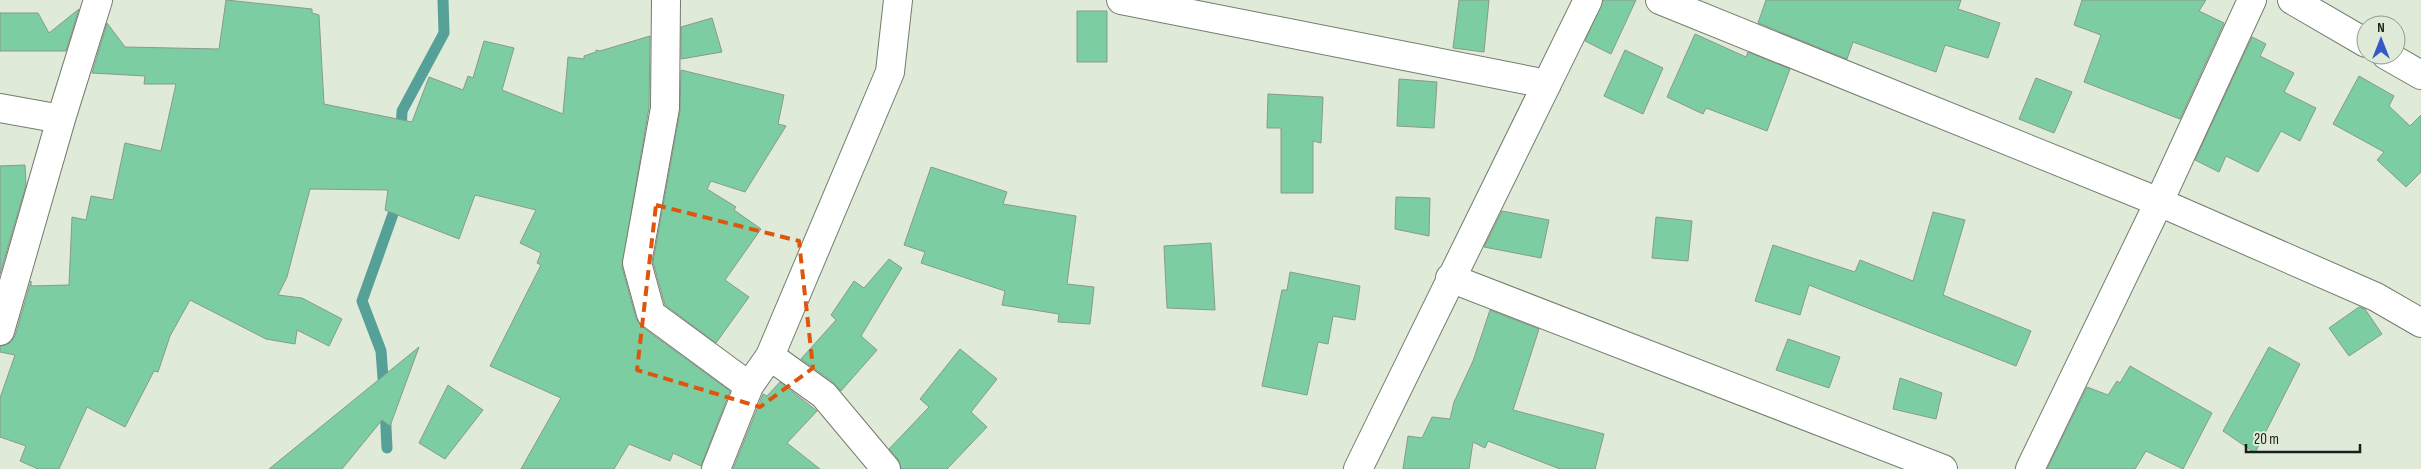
<svg xmlns="http://www.w3.org/2000/svg" width="2421" height="469" viewBox="0 0 2421 469" font-family="'Sofia Sans Condensed',sans-serif">
	<style>
		.lines { fill: none; stroke-linecap: round; stroke-linejoin: round }
		.stream { stroke: #55a197; stroke-width: 11 }
		.building { fill: #7dcda2; stroke: #879a8f }
		.street-casing { stroke: #737d6d; stroke-width: 30 }
		.street { stroke: #fff; stroke-width: 28 }
		.marked { fill: none; stroke: #de560d; stroke-width: 4; stroke-dasharray: 10 6; stroke-linejoin: round }
	</style>
	<rect width="100%" height="100%" fill="#dfead8"/>
	<g class="lines">
		<path class="stream" d="M 401,134 L 402,111 L 444,33 L 443,0
			M 384,391 L 381,351 L 362,301 L 398,200
			M 385,407 L 387,448"/>
	</g>
	<path class="building" d="M 226,0 L 312,9 L 312,13 L 319,15 L 324,104 L 412,122 L 429,77 L 463,90 L 468,76 L 473,78 L 484,41 L 514,48 L 502,90 L 563,114 L 568,57 L 584,59 L 584,56 L 596,52 L 596,50 L 600,51 L 650,36 L 649,107 L 622,267 L 636,318 L 641,326 L 730,391 L 701,466 L 673,453 L 670,461 L 629,444 L 614,469 L 521,469 L 561,398 L 490,366 L 541,265 L 537,263 L 541,253 L 520,243 L 536,210 L 475,195 L 459,239 L 385,210 L 388,190 L 310,189 L 287,277 L 278,295 L 302,298 L 342,319 L 329,346 L 297,330 L 295,344 L 266,339 L 190,300 L 170,336 L 158,372 L 154,371 L 125,427 L 87,407 L 59,469 L 38,469 L 20,461 L 26,446 L 0,437 L 0,398 L 15,355 L 0,352 L 0,346 L 10,343 L 15,336 L 31,281 L 31,286 L 69,285 L 72,217 L 86,220 L 91,196 L 113,200 L 125,143 L 161,151 L 176,84 L 144,84 L 145,76 L 92,73 L 107,23 L 125,47 L 219,49 Z
		M 1459,0 L 1489,0 L 1484,52 L 1453,48 Z
		M 1603,0 L 1636,0 L 1611,54 L 1585,41 Z
		M 1766,0 L 1961,0 L 1958,9 L 2000,23 L 1988,58 L 1945,45 L 1936,72 L 1853,42 L 1847,59 L 1758,23 Z
		M 2082,0 L 2206,0 L 2199,11 L 2224,23 L 2180,119 L 2084,82 L 2101,35 L 2074,25 Z
		M 79,9 L 66,51 L 0,51 L 0,13 L 38,13 L 49,33 Z
		M 1077,11 L 1107,11 L 1107,62 L 1077,62 Z
		M 712,18 L 722,52 L 681,59 L 681,27 Z
		M 1695,34 L 1746,57 L 1748,52 L 1790,69 L 1767,131 L 1706,108 L 1703,114 L 1667,97 Z
		M 2252,37 L 2266,44 L 2260,56 L 2294,73 L 2284,92 L 2316,108 L 2300,141 L 2281,131 L 2258,172 L 2226,156 L 2219,172 L 2195,160 Z
		M 1625,50 L 1663,68 L 1643,114 L 1604,96 Z
		M 681,70 L 784,95 L 778,124 L 786,126 L 745,192 L 711,181 L 707,189 L 736,207 L 734,210 L 761,229 L 725,280 L 749,297 L 716,343 L 665,305 L 653,262 L 680,111 Z
		M 2359,76 L 2394,96 L 2389,106 L 2410,126 L 2421,115 L 2421,172 L 2406,187 L 2377,160 L 2384,152 L 2333,124 Z
		M 2036,78 L 2072,92 L 2054,133 L 2019,119 Z
		M 1399,79 L 1437,82 L 1434,128 L 1397,126 Z
		M 1268,94 L 1323,97 L 1321,143 L 1313,141 L 1313,193 L 1281,193 L 1281,128 L 1267,128 Z
		M 25,165 L 26,185 L 0,274 L 0,166 Z
		M 931,167 L 1007,192 L 1003,204 L 1076,216 L 1067,284 L 1094,287 L 1090,324 L 1058,322 L 1059,314 L 1002,305 L 1005,291 L 921,263 L 925,252 L 904,245 Z
		M 1396,197 L 1430,198 L 1429,236 L 1395,229 Z
		M 1502,211 L 1549,220 L 1541,258 L 1484,247 Z
		M 1933,212 L 1965,220 L 1943,295 L 2031,331 L 2016,366 L 1809,285 L 1800,315 L 1755,301 L 1773,245 L 1855,272 L 1860,260 L 1913,281 Z
		M 1656,217 L 1692,221 L 1688,261 L 1652,258 Z
		M 1211,243 L 1215,310 L 1167,308 L 1164,246 Z
		M 889,259 L 902,268 L 861,336 L 877,350 L 841,391 L 833,382 L 801,359 L 836,320 L 831,315 L 854,281 L 864,288 Z
		M 1290,272 L 1360,286 L 1355,320 L 1333,316 L 1328,344 L 1318,342 L 1307,395 L 1262,386 L 1282,290 L 1287,290 Z
		M 2359,307 L 2365,309 L 2382,334 L 2349,356 L 2329,328 Z
		M 1490,310 L 1539,329 L 1513,410 L 1604,434 L 1595,469 L 1560,469 L 1488,441 L 1485,448 L 1473,442 L 1469,469 L 1403,469 L 1408,436 L 1422,438 L 1432,417 L 1450,419 L 1454,402 L 1473,361 Z
		M 1788,339 L 1840,357 L 1829,388 L 1776,370 Z
		M 419,347 L 390,426 L 382,420 L 342,469 L 269,469 Z
		M 2269,347 L 2300,364 L 2255,453 L 2223,431 Z
		M 960,349 L 997,379 L 971,412 L 987,427 L 947,469 L 901,469 L 898,459 L 889,449 L 929,407 L 920,399 Z
		M 2130,366 L 2212,413 L 2183,469 L 2146,451 L 2135,469 L 2047,469 L 2087,387 L 2108,395 L 2117,381 L 2120,383 Z
		M 1900,378 L 1942,393 L 1936,419 L 1893,409 Z
		M 780,382 L 817,411 L 787,443 L 820,469 L 733,469 L 763,394 L 767,396 Z
		M 448,385 L 483,410 L 445,459 L 419,443 Z"/>
	<g class="lines">
		<defs>
			<path id="street" d="M 666,0 L 665,108 L 637,263 L 651,314 L 749,386
				M 1121,0 L 1547,84
				M 1660,0 L 2159,202 L 2376,297 L 2421,323
				M 2292,0 L 2366,43
				M 2386,55 L 2421,75
				M 0,108 L 61,119
				M 1450,278 L 1943,469
				M 0,331 L 61,119 L 98,0
				M 770,356 L 824,395 L 886,469
				M 716,469 L 749,386 L 770,356 L 890,72 L 898,0
				M 1358,469 L 1588,0
				M 2030,469 L 2159,202 L 2252,0"/>
		</defs>
		<use href="#street" class="street-casing"/>
		<use href="#street" class="street"/>
	</g>
	<path class="marked" d="M 656,205 L 799,241 L 813,368 L 760,407 L 637,370 Z"/>
	<g transform="translate(2381 40)"><circle r="24" fill="#dfead8" stroke="#91998c"/>
	<path d="M0-4L9 19L0 12L-9 19Z" fill="#3359c9"/>
	<text y="-8" font-size="14" font-weight="bold" text-anchor="middle" fill="#1b1f19">N</text>
	</g>
	<path d="M2246 444v8h114v-8" fill="none" stroke="#1b1f19" stroke-width="2.5"/>
	<text x="2254" y="444" font-size="15" fill="#1b1f19" stroke="#dfead8" stroke-width="4" paint-order="stroke">20 m</text>
</svg>
